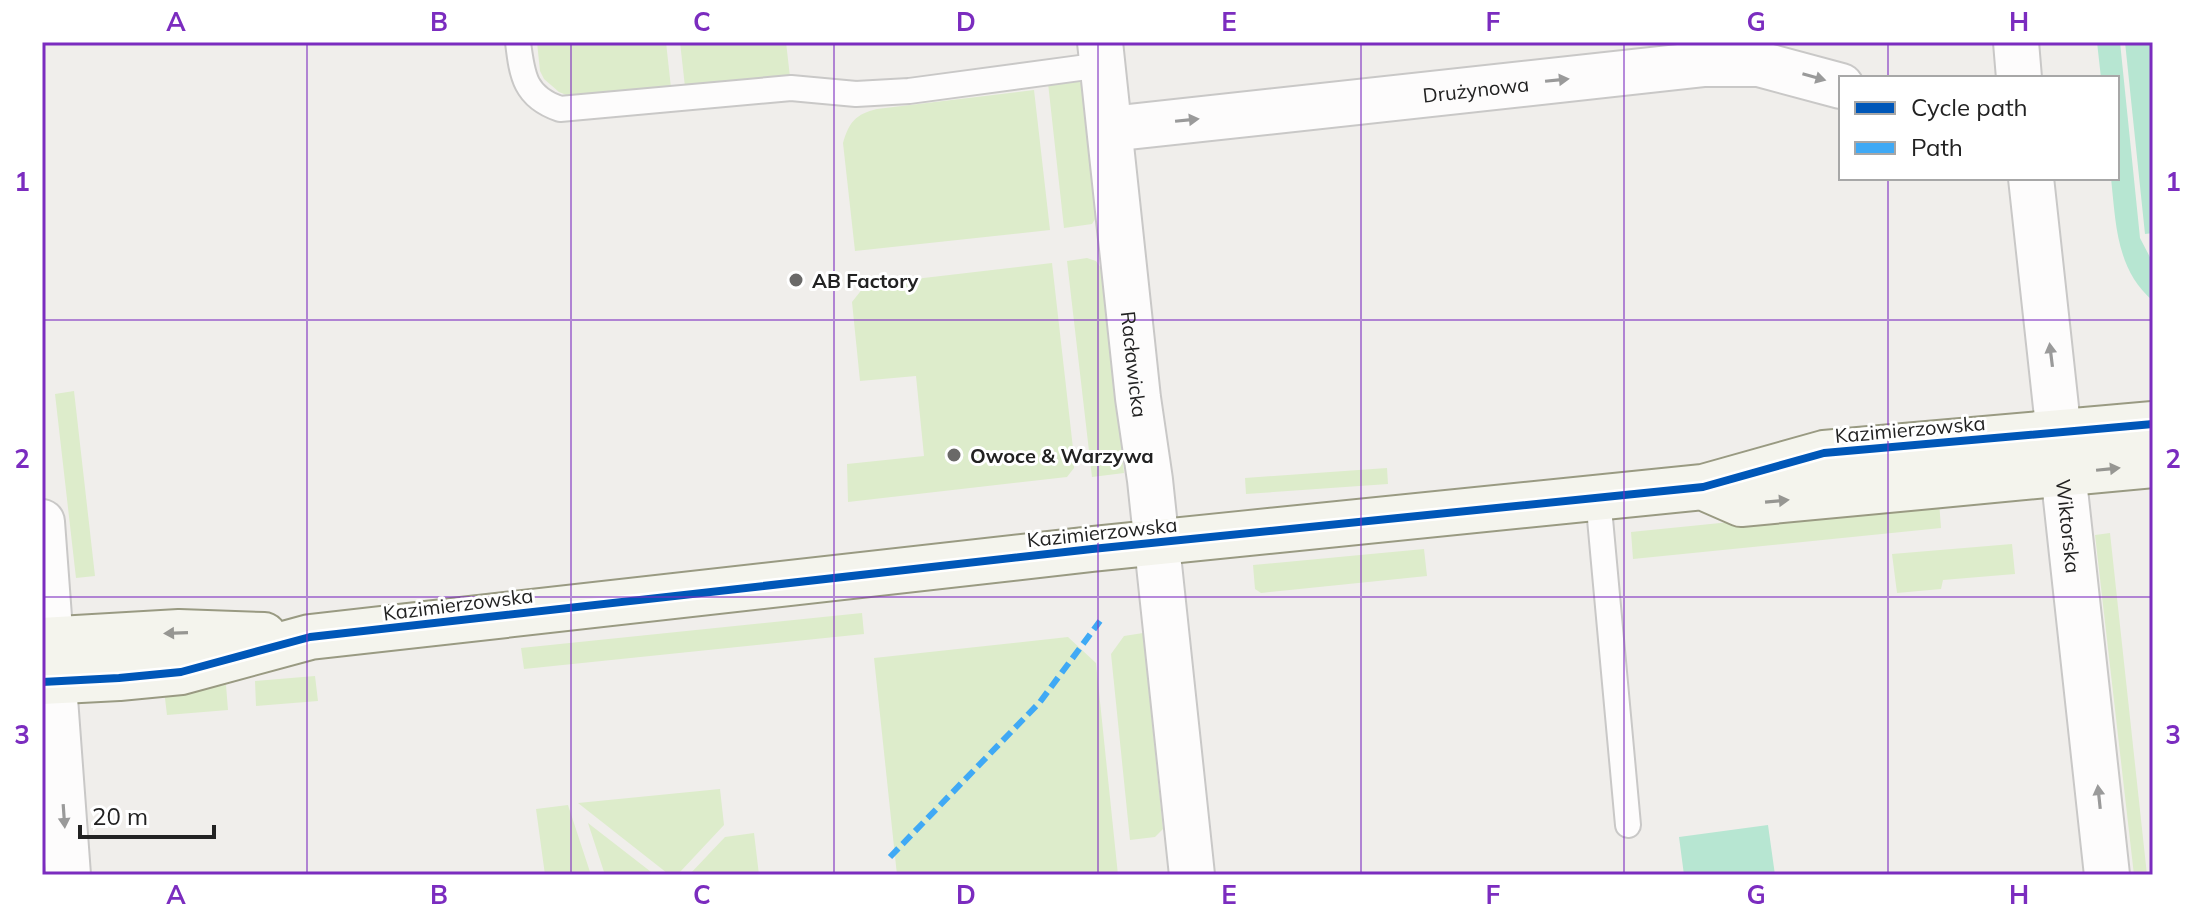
<svg xmlns="http://www.w3.org/2000/svg" width="2195" height="917" viewBox="0 0 2195 917" font-family="Mulish,sans-serif">
	<style>
		.grass { fill: #ddeccb }
		.pitch { fill: #b7e6d2 }
		.lines { fill: none; stroke-linecap: round; stroke-linejoin: round }
		.lane-casing { stroke: #c9c8c7; stroke-width: 28 }
		.street-casing { stroke: #c9c8c7; stroke-width: 48 }
		.secondary-casing { stroke: #999a82; stroke-width: 48 }
		.lane { stroke: #fdfcfc; stroke-width: 24 }
		.street { stroke: #fdfcfc; stroke-width: 44 }
		.secondary { stroke: #f4f4ed; stroke-width: 44 }
		.quiet { stroke: #3fa9f5; stroke-width: 6; stroke-dasharray: 12 6; stroke-linecap: butt }
		.cycleway-casing { stroke: #fff; stroke-width: 13 }
		.cycleway { stroke: #0057b8; stroke-width: 8 }
		.oneway { fill: #9a9a9a }
		.oneway2 { fill: #969692 }
		.grid { fill: none; stroke: #7b2cbf; stroke-width: 2; stroke-opacity: 0.55 }
		.poi-dot { fill: #6a6968; stroke: #fff; stroke-width: 3 }
		.labels { text-anchor: middle; dominant-baseline: central; stroke-width: 6; stroke-linejoin: round; paint-order: stroke }
		.street-label { font-size: 20px; fill: #222; stroke: #fff }
		.poi-label { font-size: 20px; font-weight: bold; fill: #222; stroke: #fff; text-anchor: start }
		.neatline { fill: none; stroke: #7b2cbf; stroke-width: 3 }
		.grid-label { font-size: 26px; text-anchor: middle; font-weight: bold; fill: #7b2cbf }
	</style>
	<rect width="100%" height="100%" fill="#f0eeeb"/>
	<path class="grass" d="M 537,42 L 666,42 L 671,88 L 576,99 L 559,92 L 544,79 L 540,71 Z
		M 680,42 L 786,42 L 790,77 L 685,87 Z
		M 1078,80 L 1084,87 L 1097,216 L 1092,224 L 1064,228 L 1048,83 Z
		M 1034,90 L 1050,230 L 855,251 L 843,143 C 849,122 856,114 877,109 Z
		M 1087,258 L 1096,261 L 1103,271 L 1124,473 L 1092,477 L 1067,261 Z
		M 1052,263 L 1074,457 L 1074,468 L 1067,477 L 848,502 L 847,464 L 924,456 L 916,376 L 860,381 L 852,302 L 863,288 L 872,284 Z
		M 74,391 L 95,576 L 76,578 L 55,394 Z
		M 1387,468 L 1388,484 L 1246,494 L 1245,478 Z
		M 1939,501 L 1941,528 L 1633,559 L 1631,532 Z
		M 2110,533 L 2147,875 L 2134,875 L 2095,535 Z
		M 2012,544 L 2015,574 L 1943,580 L 1941,589 L 1897,593 L 1892,554 Z
		M 1424,549 L 1427,576 L 1261,593 L 1255,589 L 1253,565 Z
		M 862,613 L 864,634 L 524,669 L 521,648 Z
		M 1143,633 L 1163,829 L 1155,837 L 1130,840 L 1111,654 L 1124,636 Z
		M 1068,637 L 1096,663 L 1118,875 L 897,875 L 874,658 Z
		M 315,676 L 318,701 L 256,706 L 255,681 Z
		M 226,685 L 228,710 L 167,715 L 164,690 Z
		M 720,789 L 724,825 L 680,872 L 667,873 L 578,803 Z
		M 568,805 L 591,875 L 545,875 L 536,809 Z
		M 588,823 L 655,875 L 605,875 Z
		M 754,833 L 759,875 L 689,875 L 725,837 Z"/>
	<path class="pitch" d="M 2097,42 L 2120,42 L 2140,238 L 2153,263 L 2153,301 C 2116,269 2116,224 2111,178 L 2117,178 L 2117,78 L 2101,78 Z
		M 2125,42 L 2153,42 L 2153,233 L 2145,234 Z
		M 1768,825 L 1775,875 L 1684,875 L 1679,837 Z"/>
	<g class="lines">
		<defs>
			<path id="lane" d="M 518,42 C 522,76 525,97 560,109 L 791,88 L 856,94 L 909,91 L 1102,65
				M 1598,497 L 1628,825"/>
			<g id="street">
				<path id="s1" d="M 1100,42 L 1138,398 L 1150,480 L 1192,875"/>
				<path d="M 2016,42 L 2019,78"/>
				<path id="s2" d="M 1110,129 L 1705,64 L 1759,64 L 1841,86"/>
				<path id="s3" d="M 2031,178 L 2107,875"/>
				<path d="M 42,522 L 68,875"/>
			</g>
			<path id="secondary" d="M 1709,490 L 1741,504 L 2153,465
				M 42,640 L 179,632 L 264,635
				M 42,682 L 119,678 L 181,672 L 310,637 L 1092,549 L 1703,487 L 1824,453 L 2153,424"/>
		</defs>
		<use href="#lane" class="lane-casing"/>
		<use href="#street" class="street-casing"/>
		<use href="#secondary" class="secondary-casing"/>
		<use href="#lane" class="lane"/>
		<use href="#street" class="street"/>
		<use href="#secondary" class="secondary"/>
		<path class="quiet" d="M 890,857 L 1040,702 L 1100,621"/>
		<defs>
			<path id="cycleway" d="M 42,682 L 119,678 L 181,672 L 310,637 L 1092,549 L 1703,487 L 1824,453 L 2153,424"/>
		</defs>
		<use href="#cycleway" class="cycleway-casing"/>
		<use href="#cycleway" class="cycleway"/>
	</g>
	<defs><path id="oneway-solid" d="M-6-.8H1V-3.2L6.5 0L1 3.2V.8H-6Z" transform="scale(2)"/></defs>
	<g class="oneway">
		<use href="#oneway-solid" transform="translate(1814 77) rotate(16)"/>
		<use href="#oneway-solid" transform="translate(1557 80) rotate(-6)"/>
		<use href="#oneway-solid" transform="translate(1187 120) rotate(-6)"/>
		<use href="#oneway-solid" transform="translate(2051 355) rotate(-97)"/>
		<use href="#oneway-solid" transform="translate(2099 797) rotate(-96)"/>
		<use href="#oneway-solid" transform="translate(64 816) rotate(86)"/>
	</g>
	<g class="oneway2">
		<use href="#oneway-solid" transform="translate(2108 469) rotate(-6)"/>
		<use href="#oneway-solid" transform="translate(1777 501) rotate(-5)"/>
		<use href="#oneway-solid" transform="translate(176 633) rotate(178)"/>
	</g>
	<path class="grid" d="M 307,42 L 307,875M 571,42 L 571,875M 834,42 L 834,875M 1098,42 L 1098,875M 1361,42 L 1361,875M 1624,42 L 1624,875M 1888,42 L 1888,78M 1888,178 L 1888,875M 42,320 L 2153,320M 42,597 L 2153,597"/>
	<g class="poi-dot">
		<circle cx="796" cy="280" r="8"/>
		<circle cx="954" cy="455" r="8"/>
	</g>
	<g class="labels">
		<g class="street-label">
			<text stroke="none"><textPath href="#s2" startOffset="368">Drużynowa</textPath></text>
			<text stroke="none"><textPath href="#s1" startOffset="324">Racławicka</textPath></text>
			<text transform="translate(1910 429) rotate(-5)">Kazimierzowska</text>
			<text stroke="none"><textPath href="#s3" startOffset="350">Wiktorska</textPath></text>
			<text transform="translate(1102 532) rotate(-6)">Kazimierzowska</text>
			<text transform="translate(458 604) rotate(-7)">Kazimierzowska</text>
		</g>
		<g class="poi-label">
			<text x="812" y="280">AB Factory</text>
			<text x="970" y="455">Owoce &amp; Warzywa</text>
		</g>
	</g>
	<rect width="2195" height="917" fill="none" stroke="#ffffff" stroke-width="88"/>
	<rect x="1839" y="76" width="280" height="104" fill="#ffffff" stroke="#a7a7a7" stroke-width="2"/>
	<rect x="1855" y="102" width="40" height="12" fill="#0057b8" stroke="#a7a7a7" stroke-width="2"/>
	<text x="1911" y="116" font-size="24" fill="#222222">Cycle path</text>
	<rect x="1855" y="142" width="40" height="12" fill="#3fa9f5" stroke="#a7a7a7" stroke-width="2"/>
	<text x="1911" y="156" font-size="24" fill="#222222">Path</text>
	<path d="M80 825v12h134v-12" fill="none" stroke="#222222" stroke-width="4"/>
	<text x="92" y="825" font-size="24" fill="#222222" stroke="#ffffff" stroke-width="6" paint-order="stroke">20 m</text>
	<rect x="44" y="44" width="2107" height="829" class="neatline"/>
	<g class="grid-label">
		<text x="176" y="31">A</text>
		<text x="439" y="31">B</text>
		<text x="702" y="31">C</text>
		<text x="966" y="31">D</text>
		<text x="1229" y="31">E</text>
		<text x="1493" y="31">F</text>
		<text x="1756" y="31">G</text>
		<text x="2019" y="31">H</text>
		<text x="22" y="191">1</text>
		<text x="2173" y="191">1</text>
		<text x="22" y="468">2</text>
		<text x="2173" y="468">2</text>
		<text x="22" y="744">3</text>
		<text x="2173" y="744">3</text>
		<text x="176" y="904">A</text>
		<text x="439" y="904">B</text>
		<text x="702" y="904">C</text>
		<text x="966" y="904">D</text>
		<text x="1229" y="904">E</text>
		<text x="1493" y="904">F</text>
		<text x="1756" y="904">G</text>
		<text x="2019" y="904">H</text>
	</g>
</svg>
